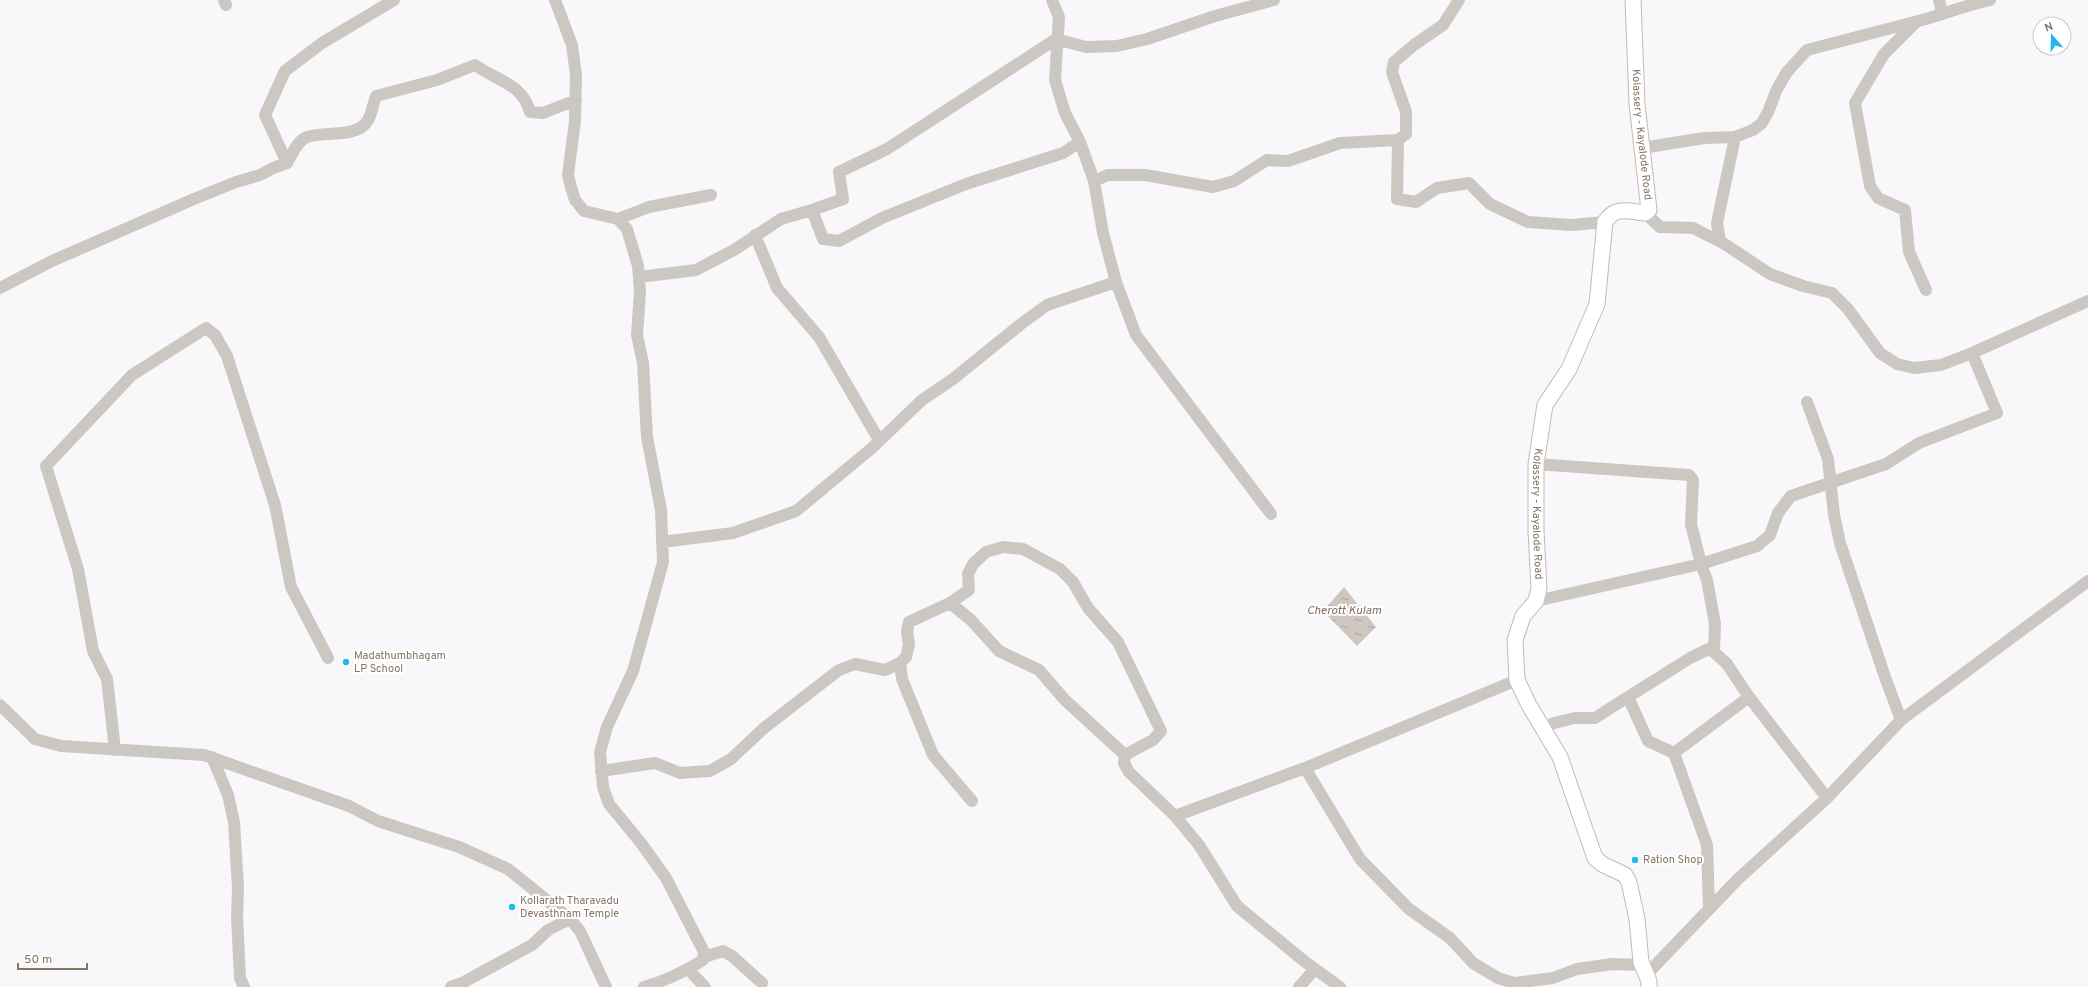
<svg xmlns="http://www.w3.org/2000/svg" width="2088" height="987" viewBox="0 0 2088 987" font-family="Overpass,sans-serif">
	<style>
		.water { fill: url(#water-ripples) }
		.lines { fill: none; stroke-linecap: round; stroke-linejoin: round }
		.major-casing { stroke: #c0bbb6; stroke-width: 17 }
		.minor { stroke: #ccc7c3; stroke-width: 12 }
		.major { stroke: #fff; stroke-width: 15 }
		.poi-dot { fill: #22b8ef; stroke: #fff; stroke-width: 1.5 }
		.labels { text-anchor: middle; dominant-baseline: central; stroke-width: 4; stroke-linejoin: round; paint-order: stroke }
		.street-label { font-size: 11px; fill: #857363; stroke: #fff }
		.poi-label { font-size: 11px; fill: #857363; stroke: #fff; text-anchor: start }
		.water-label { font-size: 12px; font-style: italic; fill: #856e63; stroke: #fff }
	</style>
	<defs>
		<pattern id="water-ripples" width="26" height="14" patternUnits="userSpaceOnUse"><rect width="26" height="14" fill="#d0c6c0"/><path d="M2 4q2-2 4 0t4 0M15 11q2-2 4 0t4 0" fill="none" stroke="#aea5a0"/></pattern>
	</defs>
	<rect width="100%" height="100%" fill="#f8f8fa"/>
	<path class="water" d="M 1344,587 L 1376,627 L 1357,646 L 1323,611 Z"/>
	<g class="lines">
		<defs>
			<g id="major">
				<path id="s1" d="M 1633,0 L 1637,104 L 1649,210 L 1645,213 C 1628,211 1615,206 1605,222 L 1597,304 L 1569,369 L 1545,405 L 1536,464 L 1536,531 L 1539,588 L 1536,601 L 1523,616 L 1515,640 L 1517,680 L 1529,705 L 1560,757 L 1595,858 L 1602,864 L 1625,875 L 1629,882 L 1637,919 L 1641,962 L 1649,981 L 1649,987"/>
			</g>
		</defs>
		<use href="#major" class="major-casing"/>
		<path class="minor" d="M 224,0 L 226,5
			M 555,0 L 572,45 L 576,75 L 575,121 L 568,175 L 571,187 L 575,200 L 584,211 L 618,219 L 627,229 L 638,266 L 640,292 L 637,335 L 643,363 L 647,437 L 661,510 L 663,562 L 633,671 L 607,727 L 600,752 L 603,787 L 609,804 L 641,843 L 666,878 L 704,952 L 703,960 C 684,972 665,981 644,987
			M 1052,0 L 1059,17 L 1055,80 L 1065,113 L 1080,142 L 1094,181 L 1103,233 L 1116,282 L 1136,335 L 1271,514
			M 1939,0 L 1942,13
			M 1916,22 L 1884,54 L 1855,103 L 1870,186 L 1878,198 L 1905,210 L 1909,252 L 1926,290
			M 1735,137 L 1717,223 L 1720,241 L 1770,274 L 1803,286 L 1832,293 L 1848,309 L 1880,353 L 1897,364 L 1914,368 L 1941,365 L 1972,353
			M 1398,140 L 1397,199 L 1416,202 L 1437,188 L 1469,183 L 1490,204 L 1528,222 L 1572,225 L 1605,222
			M 1080,142 L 1063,153 L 966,184 L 882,218 L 839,241 L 823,239 L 812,210 L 843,199 L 839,172 L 887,149 L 1056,39 L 1086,47 L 1117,46 L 1147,39 L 1215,16 L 1274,0
			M 1642,148 L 1704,138 L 1735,137 L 1753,130 L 1762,123 L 1769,110 L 1776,91 L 1787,72 L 1807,50 L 1926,19 L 1967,6 L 1990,0
			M 287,163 L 265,115 L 285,71 L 322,43 L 394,0
			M 1094,181 L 1108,175 L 1145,175 L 1213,187 L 1234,181 L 1267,160 L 1288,161 L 1340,143 L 1398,140 L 1406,134 L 1406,112 L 1392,72 L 1394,62 L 1414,45 L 1443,25 L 1459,0
			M 1645,213 L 1660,227 L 1693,228 L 1723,243
			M 618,219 L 649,207 L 711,195
			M 755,235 L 777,288 L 819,337 L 879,440
			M 639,277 L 696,270 L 734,250 L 781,219 L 812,210
			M 0,288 L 52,261 L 194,199 L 236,182 L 260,175 L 273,168 L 287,163 C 292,155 296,143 305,138 C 319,130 357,140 368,120 C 372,113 373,104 376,96 L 437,80 L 475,65 C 497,81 522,83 530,112 L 543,113 L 576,100
			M 1807,402 L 1828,459 L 1834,515 L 1840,543 L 1885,677 L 1901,720
			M 1536,464 L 1689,475 L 1693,480 L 1691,524 L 1701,564 L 1707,580 L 1715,624 L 1714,652 L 1727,664 L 1749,697 L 1827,798
			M 662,542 L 733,533 L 796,511 L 872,448 L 922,400 L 953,379 L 1021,324 L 1047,305 L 1116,282
			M 1536,601 L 1701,564 L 1757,546 L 1770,535 L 1778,513 L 1791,496 L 1886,464 L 1919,443 L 1997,413 L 1972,353 L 2088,301
			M 950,603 L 971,620 L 999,651 L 1039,670 L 1065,700 L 1125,755
			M 900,663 L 902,679 L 933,755 L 972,801
			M 0,705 L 35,739 L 61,746 L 204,755 L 349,806 L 378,821 L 459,847 L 508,869 L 570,919 L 580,931 L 606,987
			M 1543,728 L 1554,723 L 1575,718 L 1595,718 L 1628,697
			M 115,750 L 107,679 L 93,651 L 78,569 L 46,466 L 132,375 L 206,328 L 215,335 L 227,356 L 275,505 L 291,587 L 328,658
			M 1674,753 L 1648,741 L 1628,697 L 1690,658 L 1713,647
			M 212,757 L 228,795 L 234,822 L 238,888 L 237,917 L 240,978 L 244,987
			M 1305,768 L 1360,859 L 1409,909 L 1450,938 L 1473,963 L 1498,978 L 1514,983 L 1553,978 L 1577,969 L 1612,964 L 1642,965
			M 601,771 L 655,763 L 680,773 L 710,771 L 731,759 L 764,728 L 839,670 L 855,664 L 885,670 L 900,663 L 906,657 L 909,645 L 907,632 L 909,622 L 950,603 L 969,590 L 968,574 L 973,564 L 986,552 L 1003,547 L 1023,549 L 1060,569 L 1073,582 L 1088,608 L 1118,642 L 1161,731 L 1153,740 L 1125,755 L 1124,763 L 1129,772 L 1175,816 L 1305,768 L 1517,680
			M 1175,816 L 1199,845 L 1237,906 L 1304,961 L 1340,987
			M 1709,908 L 1707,845 L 1674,753 L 1749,697
			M 704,957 L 723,951 L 732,956 L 762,983
			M 688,969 L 705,987
			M 1646,975 L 1738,879 L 1827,798 L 1901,720 L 2088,581
			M 451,987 L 462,983 L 532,945 L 548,930 L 570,919
			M 1299,987 L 1315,969"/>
		<use href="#major" class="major"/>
	</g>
	<g class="poi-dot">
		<circle cx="346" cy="662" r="4"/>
		<circle cx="1635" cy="860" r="4"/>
		<circle cx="512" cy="907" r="4"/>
	</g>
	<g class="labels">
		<g class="street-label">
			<text stroke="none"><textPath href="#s1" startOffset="135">Kolassery - Kayalode Road</textPath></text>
			<text stroke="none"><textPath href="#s1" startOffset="566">Kolassery - Kayalode Road</textPath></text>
		</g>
		<g class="poi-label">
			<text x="354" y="656">Madathumbhagam<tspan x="354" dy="13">LP School</tspan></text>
			<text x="1643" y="860">Ration Shop</text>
			<text x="520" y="901">Kollarath Tharavadu<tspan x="520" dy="13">Devasthnam Temple</tspan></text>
		</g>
		<g class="water-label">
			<text x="1344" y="611">Cherott Kulam</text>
		</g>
	</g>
	<g transform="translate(2052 36) rotate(340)"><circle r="19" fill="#ffffff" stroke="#cec7c1"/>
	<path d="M0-3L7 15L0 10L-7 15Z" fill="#22b8ef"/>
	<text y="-6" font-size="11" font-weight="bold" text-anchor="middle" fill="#857363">N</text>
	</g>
	<path d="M18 963v6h69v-6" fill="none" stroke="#857363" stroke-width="2"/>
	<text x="24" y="963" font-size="12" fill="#857363" stroke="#ffffff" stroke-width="3" paint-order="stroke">50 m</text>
</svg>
